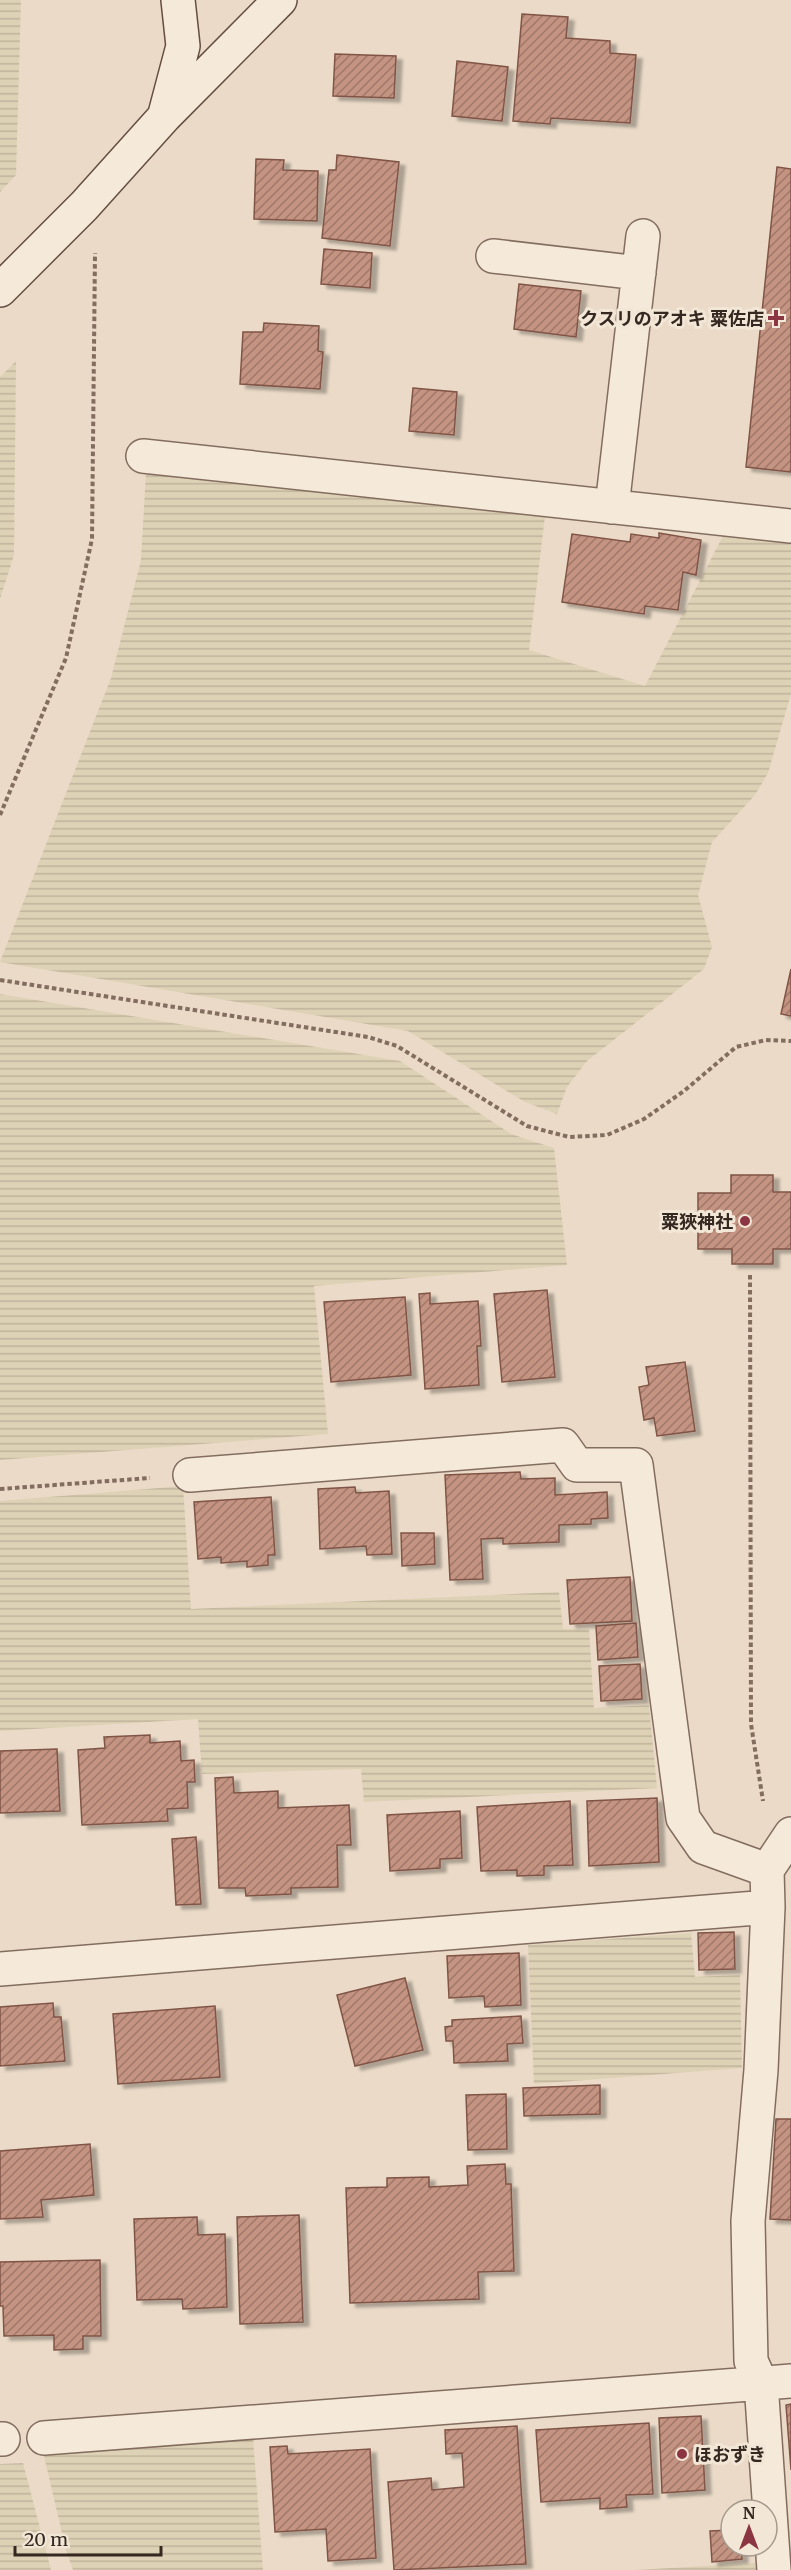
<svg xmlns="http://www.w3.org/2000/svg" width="791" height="2570" viewBox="0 0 791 2570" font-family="Merriweather,'Noto Sans JP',serif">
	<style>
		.farmland { fill: url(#farmland-rules) }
		.building { fill: url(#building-hatch); stroke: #805547; stroke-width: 1.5; filter: url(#shadow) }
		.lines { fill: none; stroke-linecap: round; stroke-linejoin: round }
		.street-casing { stroke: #836d5f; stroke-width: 36 }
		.secondary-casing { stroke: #654e42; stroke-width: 36 }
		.path { stroke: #836d5f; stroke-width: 4; stroke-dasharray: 4.5 3; stroke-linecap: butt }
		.street { stroke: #f5e9da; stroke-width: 33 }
		.secondary { stroke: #f5e9da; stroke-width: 33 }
		.poi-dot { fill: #8c3543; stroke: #f2e6d6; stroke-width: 2 }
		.labels { text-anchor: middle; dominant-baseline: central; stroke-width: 6; stroke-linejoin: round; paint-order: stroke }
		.poi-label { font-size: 18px; font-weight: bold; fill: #352821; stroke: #f2e6d6; text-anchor: end }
	</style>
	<defs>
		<pattern id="farmland-rules" width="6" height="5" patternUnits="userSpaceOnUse" patternTransform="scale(1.5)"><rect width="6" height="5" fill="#ded2b6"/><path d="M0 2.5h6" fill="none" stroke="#bfb49c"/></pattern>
		<pattern id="building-hatch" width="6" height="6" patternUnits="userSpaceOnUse" patternTransform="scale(1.5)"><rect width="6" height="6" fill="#c49381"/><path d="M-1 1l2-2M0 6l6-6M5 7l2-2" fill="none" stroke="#a07869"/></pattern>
		<filter id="shadow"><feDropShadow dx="6" dy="4" stdDeviation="1.5" flood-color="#0004"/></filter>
	</defs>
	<rect width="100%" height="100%" fill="#eadac7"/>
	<path class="farmland" d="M 0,0 L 21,0 L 16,175 L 0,192 Z
		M 16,361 L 14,555 L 0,599 L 0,377 Z
		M 146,472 L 545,516 L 529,650 L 645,686 L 724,534 L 791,541 L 791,694 L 768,773 L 755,795 L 712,842 L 698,895 L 712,947 L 704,969 L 587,1061 L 567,1087 L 557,1114 L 525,1102 L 408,1031 L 0,962 L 111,678 L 141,560 Z
		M 0,994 L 400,1061 L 511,1134 L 554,1148 L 567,1265 L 314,1286 L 328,1434 L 0,1460 Z
		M 183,1486 L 191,1609 L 559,1592 L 563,1629 L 589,1629 L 594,1708 L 649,1705 L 657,1788 L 364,1802 L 361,1769 L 202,1774 L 198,1719 L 0,1731 L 0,1501 Z
		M 691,1933 L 695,1977 L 740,1975 L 742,2068 L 534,2084 L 528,1945 Z
		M 253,2438 L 263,2570 L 73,2570 L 66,2550 L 43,2452 Z
		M 23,2463 L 51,2570 L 0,2570 L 0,2464 Z
		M 757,2563 L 757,2570 L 636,2570 Z"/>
	<path class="building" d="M 522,14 L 568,17 L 566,38 L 610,41 L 610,53 L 636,55 L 630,123 L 551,118 L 550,124 L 513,121 Z
		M 335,54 L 396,56 L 394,98 L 333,96 Z
		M 457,61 L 508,67 L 502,121 L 452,116 Z
		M 337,155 L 399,162 L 390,246 L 322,238 L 329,170 L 336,170 Z
		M 256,159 L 284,160 L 283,170 L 318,171 L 317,221 L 254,219 Z
		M 777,167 L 791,169 L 791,472 L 746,467 Z
		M 324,249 L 372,253 L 370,288 L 321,284 Z
		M 519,284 L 581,291 L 576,337 L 514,329 Z
		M 264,323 L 319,326 L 318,351 L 323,352 L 320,389 L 240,384 L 243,332 L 263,332 Z
		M 413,388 L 457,392 L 454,435 L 409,431 Z
		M 659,533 L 701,540 L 696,575 L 683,572 L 678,610 L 645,606 L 644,614 L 562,602 L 572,534 L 630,542 L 631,534 L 659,538 Z
		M 791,969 L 791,1016 L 781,1014 Z
		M 731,1175 L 773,1175 L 773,1192 L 791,1192 L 791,1249 L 773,1249 L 773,1264 L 732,1264 L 732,1249 L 698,1249 L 698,1193 L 731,1193 Z
		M 547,1290 L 555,1377 L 502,1382 L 494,1294 Z
		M 430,1293 L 430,1304 L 478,1301 L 481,1346 L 477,1346 L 479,1385 L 425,1389 L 419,1294 Z
		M 405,1297 L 411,1375 L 331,1382 L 324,1302 Z
		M 685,1362 L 695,1431 L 657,1436 L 654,1418 L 644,1420 L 639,1387 L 649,1385 L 646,1367 Z
		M 520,1472 L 521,1479 L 555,1478 L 555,1495 L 607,1492 L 608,1518 L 591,1519 L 591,1524 L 559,1525 L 559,1542 L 503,1544 L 503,1538 L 481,1539 L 483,1579 L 450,1580 L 445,1475 Z
		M 355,1487 L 356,1493 L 389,1491 L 392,1554 L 367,1555 L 366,1546 L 320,1549 L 318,1489 Z
		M 271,1497 L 275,1555 L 268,1555 L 268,1565 L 247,1567 L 247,1561 L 221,1563 L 221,1557 L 198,1559 L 194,1502 Z
		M 401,1533 L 434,1533 L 435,1564 L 402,1566 Z
		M 630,1577 L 632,1621 L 570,1624 L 567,1580 Z
		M 636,1623 L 638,1657 L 598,1660 L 596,1626 Z
		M 640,1664 L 642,1699 L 601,1701 L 599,1666 Z
		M 150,1735 L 150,1743 L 180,1741 L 181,1761 L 194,1760 L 195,1782 L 187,1782 L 188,1808 L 167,1809 L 168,1821 L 82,1825 L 78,1750 L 105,1748 L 104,1737 Z
		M 57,1749 L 60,1811 L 0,1813 L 0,1751 Z
		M 233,1777 L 234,1793 L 278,1791 L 278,1808 L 349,1805 L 351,1845 L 337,1845 L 338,1887 L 291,1888 L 291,1894 L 246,1896 L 245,1888 L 219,1888 L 215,1778 Z
		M 657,1798 L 659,1862 L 589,1866 L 587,1801 Z
		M 570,1801 L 573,1865 L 544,1866 L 544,1875 L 517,1876 L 517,1870 L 481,1871 L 477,1807 Z
		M 460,1811 L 462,1858 L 440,1859 L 440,1868 L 390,1871 L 387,1815 Z
		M 196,1837 L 201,1904 L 176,1905 L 172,1839 Z
		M 734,1932 L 735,1969 L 699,1970 L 698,1933 Z
		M 519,1953 L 521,2005 L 485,2007 L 484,1996 L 449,1998 L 447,1956 Z
		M 405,1978 L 423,2050 L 355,2066 L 337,1995 Z
		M 53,2003 L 54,2017 L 61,2017 L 65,2061 L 0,2066 L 0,2007 Z
		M 215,2006 L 220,2077 L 118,2084 L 113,2014 Z
		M 521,2016 L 523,2043 L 507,2044 L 508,2061 L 454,2063 L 453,2041 L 446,2041 L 445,2027 L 452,2026 L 452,2020 Z
		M 600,2085 L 600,2114 L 524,2116 L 523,2088 Z
		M 506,2094 L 507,2149 L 468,2150 L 466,2095 Z
		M 776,2119 L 791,2119 L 791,2220 L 770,2219 Z
		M 90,2144 L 94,2195 L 41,2200 L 43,2217 L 0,2219 L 0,2151 Z
		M 505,2164 L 506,2184 L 511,2184 L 514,2271 L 478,2272 L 479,2299 L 350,2303 L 346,2188 L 387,2187 L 387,2178 L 429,2177 L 429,2187 L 468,2185 L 467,2166 Z
		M 299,2215 L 303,2322 L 240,2324 L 237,2217 Z
		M 197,2217 L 198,2235 L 225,2234 L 227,2307 L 183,2309 L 182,2299 L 137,2300 L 134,2219 Z
		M 100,2260 L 101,2336 L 83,2336 L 83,2349 L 54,2350 L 54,2335 L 4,2336 L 3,2306 L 0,2306 L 0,2262 Z
		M 791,2404 L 791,2470 L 786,2405 Z
		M 701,2416 L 705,2490 L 662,2493 L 659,2418 Z
		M 649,2423 L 653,2494 L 626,2495 L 627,2507 L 600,2509 L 600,2498 L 541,2502 L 536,2430 Z
		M 517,2426 L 526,2564 L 394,2570 L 388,2482 L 431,2478 L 432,2490 L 464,2487 L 462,2453 L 446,2454 L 445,2430 Z
		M 287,2446 L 288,2454 L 370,2449 L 376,2558 L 328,2561 L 326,2529 L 275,2532 L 270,2447 Z
		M 731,2530 L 731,2546 L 741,2546 L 742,2559 L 712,2562 L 710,2531 Z"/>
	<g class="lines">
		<defs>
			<path id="street" d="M 493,256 L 639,273
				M 143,456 L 791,526
				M 612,507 L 643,236
				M 190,1475 L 563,1445 L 577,1465 L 636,1465 L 683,1818 L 703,1847 L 767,1870
				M 0,1969 L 768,1907
				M 44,2438 L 791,2381
				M 0,2439 L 3,2439
				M 774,2570 L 761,2383 L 751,2361 L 748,2221 L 761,2070 L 768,1907 L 767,1870 L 791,1834"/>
			<path id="secondary" d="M 165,114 L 183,46 L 178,0
				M 0,290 L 84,206 L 165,116 L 280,0"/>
		</defs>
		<use href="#street" class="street-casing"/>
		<use href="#secondary" class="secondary-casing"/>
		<path class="path" d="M 0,815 L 66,658 L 92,539 L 95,253
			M 0,980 L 368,1037 L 397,1046 L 527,1126 L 569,1137 L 607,1135 L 644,1119 L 684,1091 L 736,1047 L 766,1040 L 791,1041
			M 750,1275 L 751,1724 L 763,1801
			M 0,1489 L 150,1478"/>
		<use href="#street" class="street"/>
		<use href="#secondary" class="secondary"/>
	</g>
	<g class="poi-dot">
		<path d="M773 309h6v6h6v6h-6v6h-6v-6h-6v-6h6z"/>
		<circle cx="745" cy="1221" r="6"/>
		<circle cx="682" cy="2454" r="6"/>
	</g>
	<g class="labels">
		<g class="poi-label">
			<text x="764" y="318">クスリのアオキ 粟佐店</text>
			<text x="733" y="1221">粟狹神社</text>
			<text x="694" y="2454" text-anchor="start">ほおずき</text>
		</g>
	</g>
	<g transform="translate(749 2528)"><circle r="28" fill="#f2e6d6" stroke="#a69a8e" stroke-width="1.5"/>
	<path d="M0-4.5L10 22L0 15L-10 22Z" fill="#8c3543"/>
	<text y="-9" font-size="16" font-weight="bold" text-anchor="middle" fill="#352821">N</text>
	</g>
	<path d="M15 2546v9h146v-9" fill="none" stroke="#352821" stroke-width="3"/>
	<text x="24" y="2546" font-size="18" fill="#352821" stroke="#f2e6d6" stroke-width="4.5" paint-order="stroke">20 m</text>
</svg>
